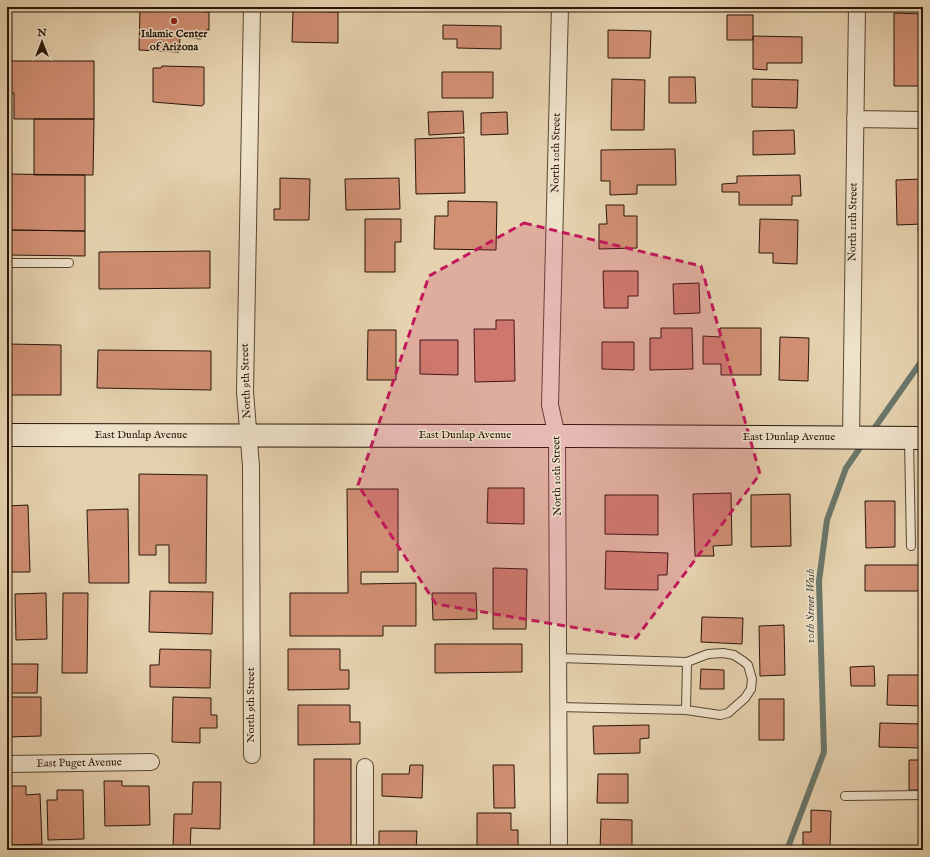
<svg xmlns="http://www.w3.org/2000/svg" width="930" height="857" viewBox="0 0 930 857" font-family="'IM FELL English',serif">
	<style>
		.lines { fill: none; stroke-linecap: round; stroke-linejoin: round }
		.stream { stroke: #6a776b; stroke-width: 6 }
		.building { fill: #d18f74; stroke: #281708 }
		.lane-casing { stroke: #584632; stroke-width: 10 }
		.street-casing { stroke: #584632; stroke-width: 18 }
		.secondary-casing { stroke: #281708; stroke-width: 24 }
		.lane { stroke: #efe2cb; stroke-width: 8 }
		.street { stroke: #efe2cb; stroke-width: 16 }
		.secondary { stroke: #efe2cb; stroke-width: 22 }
		.marked { fill: #c2185b; fill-opacity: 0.2; stroke: #c2185b; stroke-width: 3; stroke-dasharray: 8 5; stroke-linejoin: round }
		.poi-dot { fill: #8f2418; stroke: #efe2cb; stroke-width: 1.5 }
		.labels { text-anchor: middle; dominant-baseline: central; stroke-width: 3; stroke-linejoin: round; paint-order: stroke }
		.poi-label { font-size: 11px; font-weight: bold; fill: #281708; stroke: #efe2cb }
		.street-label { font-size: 11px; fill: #281708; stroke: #efe2cb }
		.water-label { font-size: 12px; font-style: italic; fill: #4e4f42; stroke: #efe2cb }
	</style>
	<rect width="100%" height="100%" fill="#e6d2af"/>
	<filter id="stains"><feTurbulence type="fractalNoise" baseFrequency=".005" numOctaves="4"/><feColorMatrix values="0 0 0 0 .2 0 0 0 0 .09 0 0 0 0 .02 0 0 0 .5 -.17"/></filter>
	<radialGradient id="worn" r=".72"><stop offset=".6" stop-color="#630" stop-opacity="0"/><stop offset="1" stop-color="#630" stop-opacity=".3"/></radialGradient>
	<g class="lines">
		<path class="stream" d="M 871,433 L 923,359
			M 787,850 L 824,752 L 819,581 L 827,520 L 846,468 L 864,442"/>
	</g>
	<path class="building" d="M 140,8 L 209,12 L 209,30 L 206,30 L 206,34 L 201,39 L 180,37 L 179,52 L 139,50 Z
		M 293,11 L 338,12 L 338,43 L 292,42 Z
		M 894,13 L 923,14 L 923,86 L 894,86 Z
		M 727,15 L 753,15 L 753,40 L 727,40 Z
		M 443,25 L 501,26 L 501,49 L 457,48 L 457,39 L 443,39 Z
		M 608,30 L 651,31 L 650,58 L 608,58 Z
		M 753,36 L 802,37 L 802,63 L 767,63 L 767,70 L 753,69 Z
		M 7,61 L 94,61 L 94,119 L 14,119 L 14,93 L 7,93 Z
		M 162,66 L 204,67 L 204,104 L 202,106 L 153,102 L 153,68 L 161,68 Z
		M 442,72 L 493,72 L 493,98 L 442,98 Z
		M 669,77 L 695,77 L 696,103 L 669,103 Z
		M 612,79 L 645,80 L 644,130 L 611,130 Z
		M 752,79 L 798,80 L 797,108 L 752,107 Z
		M 463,111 L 464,133 L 429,135 L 428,112 Z
		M 507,112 L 508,134 L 481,135 L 481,113 Z
		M 34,119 L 94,119 L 93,175 L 34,175 Z
		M 794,130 L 795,154 L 753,155 L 753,131 Z
		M 464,137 L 465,193 L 416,194 L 415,139 Z
		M 675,149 L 676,185 L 637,185 L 637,194 L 610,195 L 610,181 L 601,181 L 601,150 Z
		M 7,174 L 85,175 L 85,231 L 7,230 Z
		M 800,175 L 801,196 L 792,196 L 792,205 L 739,205 L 739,192 L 722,192 L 722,184 L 737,183 L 737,176 Z
		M 280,178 L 310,179 L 309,220 L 274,220 L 274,209 L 280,209 Z
		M 399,178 L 400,209 L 346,210 L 345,179 Z
		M 923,179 L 922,224 L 897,225 L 896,180 Z
		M 448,201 L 497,202 L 496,250 L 434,249 L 435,216 L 448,216 Z
		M 606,205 L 624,205 L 624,216 L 637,216 L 637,248 L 599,249 L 599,224 L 607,224 Z
		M 365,219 L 401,219 L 401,242 L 395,242 L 395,272 L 365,272 Z
		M 760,219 L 798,220 L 797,264 L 773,263 L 773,253 L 759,253 Z
		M 918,227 L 923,227 L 923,240 L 919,240 Z
		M 7,230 L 85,231 L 85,256 L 7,255 Z
		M 210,251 L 210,288 L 99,289 L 99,252 Z
		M 603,271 L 638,271 L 638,296 L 628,296 L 628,308 L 604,308 Z
		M 699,283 L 700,313 L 674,314 L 673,284 Z
		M 496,320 L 514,320 L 515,381 L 475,382 L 474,329 L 496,329 Z
		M 661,328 L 692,328 L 693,369 L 650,370 L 650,338 L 661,338 Z
		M 720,328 L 761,328 L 761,375 L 721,375 L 721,364 L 703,364 L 703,336 L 720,337 Z
		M 368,330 L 396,330 L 396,380 L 367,380 Z
		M 780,337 L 809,338 L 808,381 L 779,380 Z
		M 420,340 L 458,340 L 458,375 L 420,374 Z
		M 602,342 L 634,342 L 634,370 L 602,369 Z
		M 7,344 L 61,345 L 61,395 L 7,395 Z
		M 98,350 L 211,351 L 211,390 L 97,388 Z
		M 139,474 L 207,475 L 206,583 L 169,583 L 169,545 L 156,545 L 156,555 L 139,555 Z
		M 488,488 L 524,488 L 524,524 L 487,523 Z
		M 347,489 L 398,489 L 398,572 L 361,572 L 361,584 L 416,583 L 416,626 L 383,626 L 383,636 L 290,636 L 290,593 L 348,593 Z
		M 731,493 L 732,545 L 713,546 L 714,556 L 695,556 L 693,494 Z
		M 790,494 L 791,546 L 751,547 L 751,495 Z
		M 605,495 L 658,495 L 658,535 L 605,534 Z
		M 865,501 L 895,501 L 895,547 L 866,548 Z
		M 28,505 L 30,572 L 7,572 L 7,506 Z
		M 128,509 L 129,583 L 89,583 L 87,510 Z
		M 606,551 L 668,553 L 667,575 L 658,575 L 658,590 L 605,589 Z
		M 865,565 L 923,565 L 923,591 L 865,591 Z
		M 493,568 L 527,569 L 526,629 L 493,629 Z
		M 150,591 L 213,592 L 212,634 L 149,632 Z
		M 46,593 L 47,639 L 16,640 L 15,594 Z
		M 63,593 L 88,593 L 87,673 L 62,673 Z
		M 432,593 L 476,593 L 477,619 L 433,620 Z
		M 702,617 L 743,618 L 742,644 L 701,642 Z
		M 784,625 L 785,675 L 760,676 L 759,626 Z
		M 435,644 L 522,644 L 522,672 L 435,673 Z
		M 160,649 L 211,650 L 210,688 L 150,687 L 150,665 L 159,665 Z
		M 288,649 L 340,649 L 340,670 L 349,670 L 349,689 L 288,690 Z
		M 7,664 L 38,664 L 37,693 L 7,693 Z
		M 874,666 L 875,686 L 851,686 L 850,667 Z
		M 701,669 L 724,670 L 724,689 L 700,689 Z
		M 888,675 L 923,675 L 923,706 L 887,705 Z
		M 7,697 L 41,697 L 41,736 L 7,737 Z
		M 173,697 L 211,698 L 211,715 L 217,715 L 217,728 L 200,728 L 200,743 L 172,742 Z
		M 759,699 L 784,699 L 784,740 L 759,740 Z
		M 298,705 L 350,705 L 350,722 L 360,722 L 360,744 L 298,745 Z
		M 880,723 L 923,724 L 923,748 L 879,747 Z
		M 649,725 L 649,738 L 640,739 L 640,753 L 594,754 L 593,726 Z
		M 314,759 L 351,759 L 351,850 L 314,850 Z
		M 909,760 L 923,760 L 923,790 L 909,790 Z
		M 410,765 L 423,765 L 422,798 L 382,796 L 382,774 L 409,774 Z
		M 493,765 L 514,765 L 515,808 L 494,808 Z
		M 598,774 L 628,774 L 628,803 L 597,803 Z
		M 104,781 L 122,781 L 122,786 L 149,786 L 150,825 L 105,826 Z
		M 193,782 L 221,782 L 220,829 L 191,828 L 190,850 L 173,849 L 174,814 L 192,814 Z
		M 10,786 L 26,786 L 26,795 L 40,794 L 42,844 L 9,845 L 7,795 L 10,794 Z
		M 57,790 L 83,790 L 84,839 L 48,840 L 47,800 L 57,800 Z
		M 811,810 L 831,811 L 830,846 L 803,845 L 803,832 L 811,832 Z
		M 477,813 L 511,813 L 511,830 L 518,830 L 518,850 L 477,850 Z
		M 601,819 L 632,820 L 632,850 L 600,850 Z
		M 379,831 L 417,831 L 416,850 L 379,850 Z"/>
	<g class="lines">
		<defs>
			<path id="lane" d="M 7,263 L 69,263
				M 909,439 L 911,546
				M 559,658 L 687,662 L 708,654 L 723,653 L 734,655 L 743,661 L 748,665 L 752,679 L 751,689 L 745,698 L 728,713 L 720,715 L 686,710 L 559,707
				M 686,710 L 687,662
				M 845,796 L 923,795"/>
			<path id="street" d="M 855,119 L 923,120
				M 851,437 L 857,7
				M 252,755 L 251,466 L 245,392 L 252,7
				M 7,764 L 151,762
				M 365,767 L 365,850
				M 559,850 L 557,436 L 550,405 L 560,7"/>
			<path id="secondary" d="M 7,435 L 576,436 L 923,438"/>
		</defs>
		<use href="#lane" class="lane-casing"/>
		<use href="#street" class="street-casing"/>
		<use href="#secondary" class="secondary-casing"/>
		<use href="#lane" class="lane"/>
		<use href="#street" class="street"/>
		<use href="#secondary" class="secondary"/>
	</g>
	<path class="marked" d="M 524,223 L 701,266 L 760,474 L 636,638 L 436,604 L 358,485 L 429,276 Z"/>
	<circle class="poi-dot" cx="174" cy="21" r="4"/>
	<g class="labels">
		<g class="poi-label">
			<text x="174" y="34">Islamic Center<tspan x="174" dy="13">of Arizona</tspan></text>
		</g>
		<g class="street-label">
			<text transform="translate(556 153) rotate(-89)">North 10th Street</text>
			<text transform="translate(853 222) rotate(-89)">North 11th Street</text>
			<text transform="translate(246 381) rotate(-92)">North 9th Street</text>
			<text x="141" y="435">East Dunlap Avenue</text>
			<text x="465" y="435">East Dunlap Avenue</text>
			<text x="789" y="437">East Dunlap Avenue</text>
			<text transform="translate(557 476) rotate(-91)">North 10th Street</text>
			<text transform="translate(251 705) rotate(-90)">North 9th Street</text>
			<text transform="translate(79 763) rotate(-1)">East Puget Avenue</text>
		</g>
		<g class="water-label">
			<text transform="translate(810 606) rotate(-90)">10th Street Wash</text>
		</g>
	</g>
	<rect width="930" height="857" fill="none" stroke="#e6d2af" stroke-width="24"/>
	<rect x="8" y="8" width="914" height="841" fill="none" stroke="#281708" stroke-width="2"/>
	<rect x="12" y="12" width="906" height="833" fill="none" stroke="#281708"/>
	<g transform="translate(42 42)" stroke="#efe2cb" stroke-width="3" paint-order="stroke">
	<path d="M0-3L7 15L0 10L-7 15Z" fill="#281708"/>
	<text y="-6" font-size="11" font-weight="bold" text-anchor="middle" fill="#281708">N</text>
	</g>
	<rect width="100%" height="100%" filter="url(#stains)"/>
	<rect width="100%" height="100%" fill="url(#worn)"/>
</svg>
